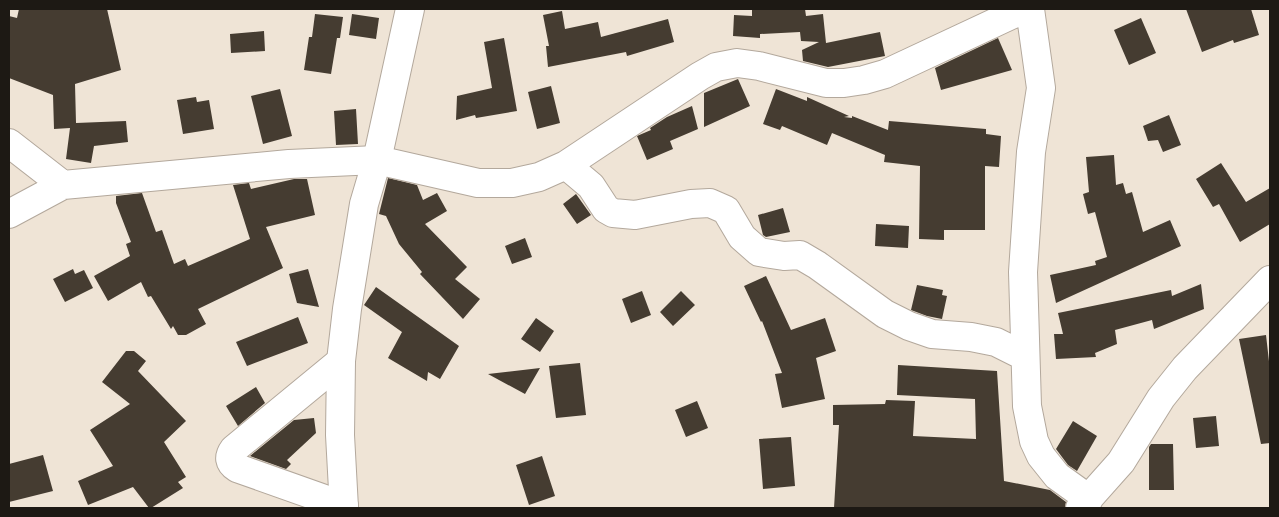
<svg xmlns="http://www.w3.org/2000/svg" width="1279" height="517" viewBox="0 0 1279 517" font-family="Jost,sans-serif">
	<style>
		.building { fill: #453c31 }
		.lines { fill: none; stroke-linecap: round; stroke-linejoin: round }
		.minor-casing { stroke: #b3a89c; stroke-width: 30 }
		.tertiary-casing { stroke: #b3a89c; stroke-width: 30 }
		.minor { stroke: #fff; stroke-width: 28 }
		.tertiary { stroke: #fff; stroke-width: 28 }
	</style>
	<rect width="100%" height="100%" fill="#efe4d6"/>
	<path class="building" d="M 19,9 L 107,9 L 121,70 L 75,84 L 76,123 L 126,121 L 128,142 L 94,146 L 91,163 L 66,159 L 70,128 L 54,129 L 53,95 L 9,78 L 9,16 L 17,18 Z
		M 752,9 L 805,9 L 806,16 L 823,14 L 826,43 L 880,32 L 885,56 L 828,67 L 803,61 L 802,50 L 819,42 L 801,41 L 800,32 L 760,34 L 760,38 L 733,36 L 734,15 L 752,16 Z
		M 1186,9 L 1251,9 L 1259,35 L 1234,43 L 1233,40 L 1202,52 Z
		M 562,11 L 565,29 L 598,22 L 601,37 L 668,19 L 674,42 L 627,56 L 626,52 L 548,67 L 546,46 L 549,46 L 543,15 Z
		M 315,14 L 343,17 L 340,38 L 337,38 L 331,74 L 304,70 L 309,37 L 312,37 Z
		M 352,14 L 379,18 L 376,39 L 349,35 Z
		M 1141,18 L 1156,53 L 1129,65 L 1114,30 Z
		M 264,31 L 265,51 L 231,53 L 230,34 Z
		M 504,38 L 517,111 L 476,118 L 475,115 L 456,120 L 457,96 L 492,88 L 484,42 Z
		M 998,38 L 1012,70 L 941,90 L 935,68 Z
		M 738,79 L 750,106 L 704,127 L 704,93 Z
		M 551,86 L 560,123 L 537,129 L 528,92 Z
		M 280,89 L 292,136 L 263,144 L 251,96 Z
		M 776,89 L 807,101 L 807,97 L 849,116 L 844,117 L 852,118 L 852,116 L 888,130 L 889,121 L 986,129 L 986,134 L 1001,136 L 999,167 L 985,166 L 985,230 L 944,230 L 944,240 L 919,239 L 920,166 L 884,162 L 885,155 L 832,133 L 827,145 L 782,126 L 780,130 L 763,124 Z
		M 196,97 L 197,102 L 209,100 L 214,129 L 183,134 L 177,100 Z
		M 692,106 L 698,129 L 670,141 L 673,149 L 647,160 L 637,136 L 651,130 L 650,128 L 667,117 Z
		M 356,109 L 358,144 L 336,145 L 334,111 Z
		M 1169,115 L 1181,145 L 1163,152 L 1158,140 L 1148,141 L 1143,126 Z
		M 1114,155 L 1116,185 L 1123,183 L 1126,194 L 1132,192 L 1143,232 L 1170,220 L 1181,246 L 1056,303 L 1050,275 L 1096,265 L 1095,261 L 1107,257 L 1095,212 L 1088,214 L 1083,194 L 1089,192 L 1086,157 Z
		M 1221,163 L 1246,202 L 1270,188 L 1270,224 L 1240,242 L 1219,204 L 1213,207 L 1196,179 Z
		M 388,178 L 417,185 L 423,200 L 437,193 L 447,211 L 425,224 L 467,267 L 455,279 L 480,299 L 463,319 L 420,274 L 422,272 L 399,244 L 386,216 L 379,214 Z
		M 294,179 L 307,179 L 315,215 L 266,227 L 283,268 L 198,309 L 206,324 L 186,335 L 178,335 L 173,326 L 171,329 L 151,296 L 148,297 L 141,282 L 108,301 L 94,276 L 130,256 L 126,244 L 131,242 L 116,203 L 116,196 L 142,193 L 156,232 L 162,230 L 174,264 L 185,259 L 188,266 L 250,239 L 233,185 L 249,183 L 251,189 Z
		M 576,194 L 591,215 L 577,224 L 563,204 Z
		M 783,208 L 790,232 L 766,237 L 763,235 L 758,215 Z
		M 876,224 L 909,226 L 908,248 L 875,246 Z
		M 525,238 L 532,257 L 512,264 L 505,246 Z
		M 73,269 L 75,274 L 84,270 L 93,288 L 65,302 L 53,279 Z
		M 308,269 L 319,307 L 297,303 L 289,274 Z
		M 766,276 L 791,330 L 825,318 L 836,351 L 816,358 L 825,399 L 782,408 L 775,374 L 782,373 L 762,321 L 761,322 L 744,286 Z
		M 1201,284 L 1204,309 L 1154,329 L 1152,320 L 1115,330 L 1117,344 L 1095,353 L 1096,357 L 1056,359 L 1054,334 L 1063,334 L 1058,313 L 1171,290 L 1172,296 Z
		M 917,285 L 943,290 L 942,295 L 947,296 L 942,319 L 927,316 L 911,310 Z
		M 376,287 L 459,346 L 440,379 L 428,372 L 427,381 L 388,358 L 402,332 L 364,305 Z
		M 642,291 L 651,315 L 631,323 L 622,299 Z
		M 681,291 L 695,305 L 673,326 L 660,312 Z
		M 298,317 L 308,343 L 247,366 L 236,342 Z
		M 536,318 L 554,331 L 540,352 L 521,339 Z
		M 1266,335 L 1270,370 L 1270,443 L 1261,444 L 1239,339 Z
		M 126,351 L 134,351 L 146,361 L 138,371 L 186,421 L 164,442 L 186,477 L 178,482 L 183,488 L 151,508 L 149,508 L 133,487 L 88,505 L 78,481 L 113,466 L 90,430 L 130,404 L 102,382 Z
		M 580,363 L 586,415 L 556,418 L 549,366 Z
		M 898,365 L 997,371 L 1004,481 L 1050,490 L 1066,502 L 1065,508 L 834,508 L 839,425 L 833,425 L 833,405 L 885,404 L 886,400 L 915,401 L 913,436 L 976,439 L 975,399 L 897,395 Z
		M 540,368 L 525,394 L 488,374 Z
		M 256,387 L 265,403 L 238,426 L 226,406 Z
		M 697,401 L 708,428 L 686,437 L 675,410 Z
		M 1216,416 L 1219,446 L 1196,448 L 1193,418 Z
		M 314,418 L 316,433 L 287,460 L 291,464 L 286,469 L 250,456 L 294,420 Z
		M 1073,421 L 1097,436 L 1077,471 L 1068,465 L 1056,449 Z
		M 791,437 L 795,486 L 763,489 L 759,439 Z
		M 1151,444 L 1173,444 L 1174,490 L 1149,490 L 1149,447 Z
		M 43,455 L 53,491 L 9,502 L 9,464 Z
		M 542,456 L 555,496 L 529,505 L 516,465 Z"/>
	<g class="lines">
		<defs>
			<path id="minor" d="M 1030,9 L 1041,88 L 1031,152 L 1023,272 L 1027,406 L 1034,441 L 1041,456 L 1057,476 L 1089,499
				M 9,143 L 63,185
				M 566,165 L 591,186 L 606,209 L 613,213 L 635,215 L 691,204 L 710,203 L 726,210 L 742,237 L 759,252 L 784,256 L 800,255 L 817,265 L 885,314 L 909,326 L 932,334 L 971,337 L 996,342 L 1024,356
				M 9,214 L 63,185 L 289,164 L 377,160 L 478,183 L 512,183 L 539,177 L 566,165 L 700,76 L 716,67 L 737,63 L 759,66 L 826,83 L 844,83 L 864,80 L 885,74 L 1024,9
				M 341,361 L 234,449 C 228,457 229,463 237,468 L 344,506
				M 1080,508 L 1121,462 L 1161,398 L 1185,368 L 1270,280"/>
			<path id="tertiary" d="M 344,508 L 340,435 L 341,361 L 347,309 L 364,204 L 377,160 L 410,9"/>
		</defs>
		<use href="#minor" class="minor-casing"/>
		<use href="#tertiary" class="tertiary-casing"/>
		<use href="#minor" class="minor"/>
		<use href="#tertiary" class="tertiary"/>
	</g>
	<rect width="1279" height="517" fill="none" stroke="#1d1914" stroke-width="20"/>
</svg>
